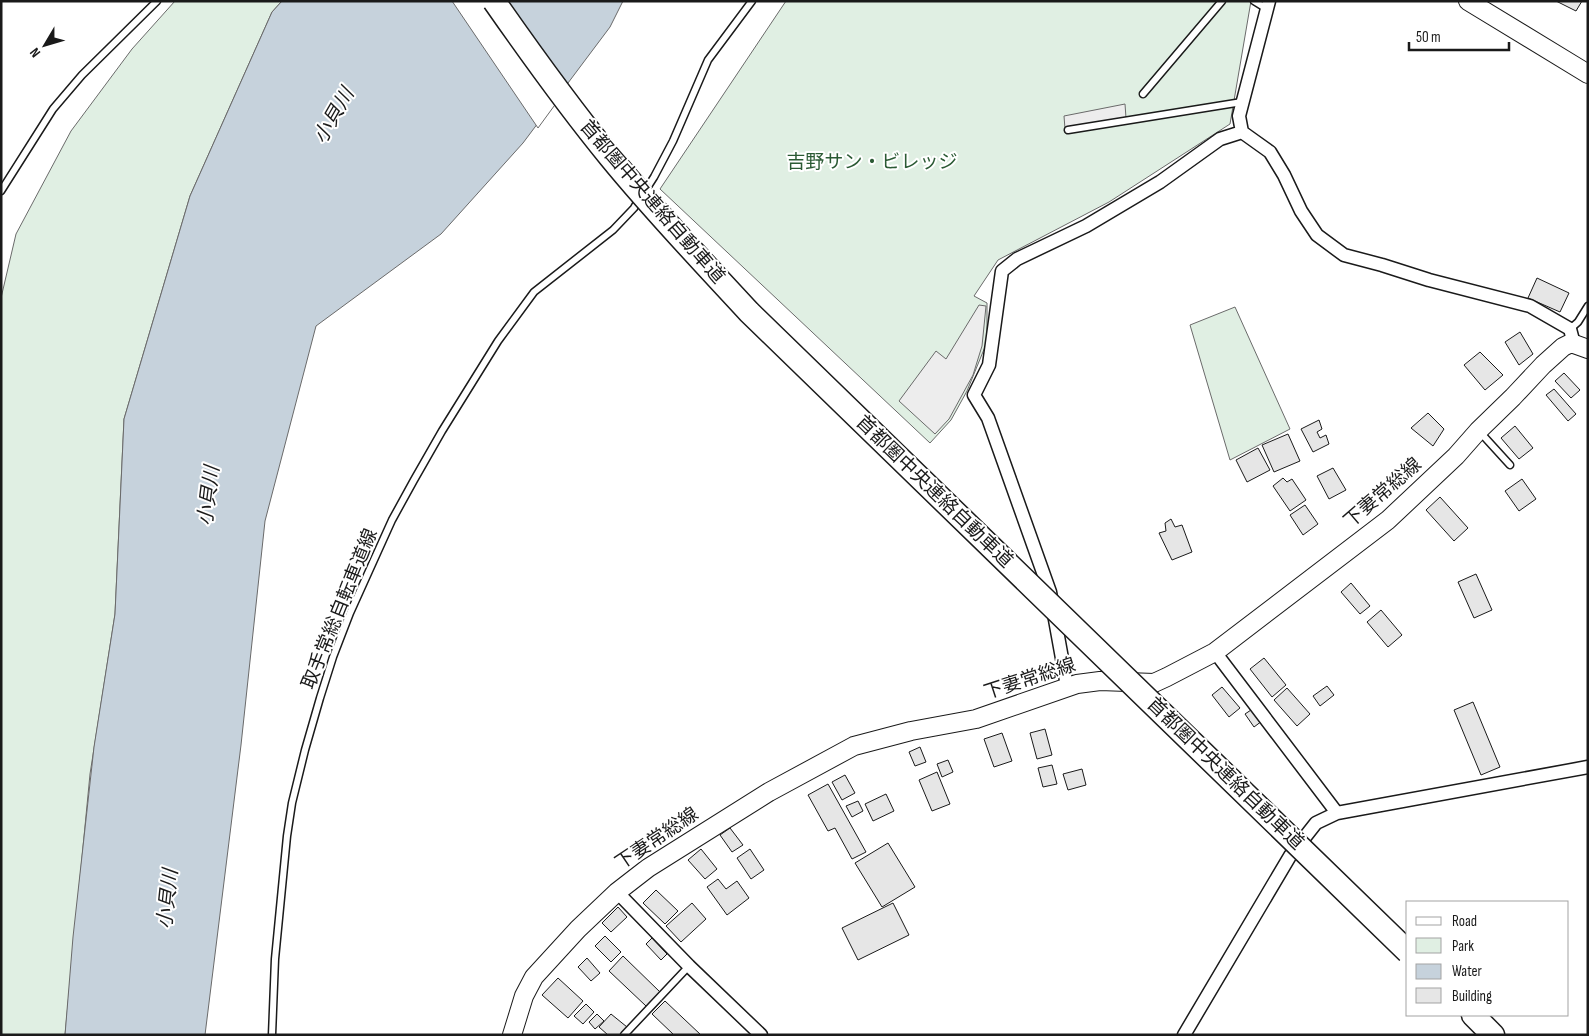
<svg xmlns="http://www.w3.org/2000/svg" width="1589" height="1036" viewBox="0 0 1589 1036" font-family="'Sofia Sans Condensed','Noto Sans JP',sans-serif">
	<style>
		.green { fill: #e0efe3; stroke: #6a6a6a }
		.parking { fill: #ededed; stroke: #6a6a6a }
		.water { fill: #c6d2dc; stroke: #6a6a6a }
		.pier { fill: #fff; stroke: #6a6a6a }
		.building { fill: #e6e6e6; stroke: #1a1a1a }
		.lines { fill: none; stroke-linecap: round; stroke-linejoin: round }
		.lane-casing { stroke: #1a1a1a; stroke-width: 9 }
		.street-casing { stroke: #1a1a1a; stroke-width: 15 }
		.secondary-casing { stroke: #1a1a1a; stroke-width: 20 }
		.highway-casing { stroke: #1a1a1a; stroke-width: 25 }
		.lane { stroke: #fff; stroke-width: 6 }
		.street { stroke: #fff; stroke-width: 12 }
		.secondary { stroke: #fff; stroke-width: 18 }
		.highway { stroke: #fff; stroke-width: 22 }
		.highway-bridge-casing { stroke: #1a1a1a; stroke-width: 25; stroke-linecap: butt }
		.highway-bridge { stroke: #fff; stroke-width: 22 }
		.labels { text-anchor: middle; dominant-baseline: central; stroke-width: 4; stroke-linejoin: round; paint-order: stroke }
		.park-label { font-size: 19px; fill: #2b5a34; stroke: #fff }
		.street-label { font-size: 19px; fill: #1a1a1a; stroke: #fff }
		.water-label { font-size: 20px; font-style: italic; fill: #1a1a1a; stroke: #fff }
	</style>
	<rect width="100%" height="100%" fill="#fff"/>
	<path class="green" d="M 175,1 L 282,1 L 272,12 L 190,196 L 124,419 L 115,614 L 90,774 L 65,1035 L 1,1035 L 1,298 L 16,234 L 71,131 L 132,49 Z
		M 786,1 L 1251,1 L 1230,124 L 1109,202 L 998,260 L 974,296 L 987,303 L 987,342 L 967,391 L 951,420 L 930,443 L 660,189 Z
		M 1235,307 L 1290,429 L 1230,460 L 1190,325 Z"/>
	<path class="parking" d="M 1125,104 L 1126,118 L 1065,129 L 1064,116 Z
		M 979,305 L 986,306 L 982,346 L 973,375 L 949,419 L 935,434 L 899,401 L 936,351 L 946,359 Z"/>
	<path class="water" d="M 282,1 L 623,1 L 610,27 L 523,143 L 441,234 L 316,326 L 265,521 L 241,745 L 205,1035 L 65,1035 L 73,937 L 94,747 L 115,614 L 124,419 L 190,196 L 272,12 Z"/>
	<path class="pier" d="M 452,1 L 507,1 L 568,87 L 538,128 Z"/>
	<path class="building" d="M 1556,1 L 1582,1 L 1576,11 Z
		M 1537,278 L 1569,293 L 1560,312 L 1528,298 Z
		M 1520,332 L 1533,354 L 1519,365 L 1505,342 Z
		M 1480,352 L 1503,375 L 1485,390 L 1464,365 Z
		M 1564,373 L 1580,390 L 1571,398 L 1555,381 Z
		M 1554,389 L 1576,414 L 1568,421 L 1546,395 Z
		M 1428,413 L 1444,429 L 1433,446 L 1411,428 Z
		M 1319,420 L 1322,429 L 1317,432 L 1320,438 L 1326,435 L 1329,444 L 1313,452 L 1301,429 Z
		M 1515,426 L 1533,448 L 1519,459 L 1501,438 Z
		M 1288,434 L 1300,461 L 1274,472 L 1262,445 Z
		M 1258,448 L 1270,470 L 1247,482 L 1236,460 Z
		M 1333,468 L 1346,490 L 1329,499 L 1317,476 Z
		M 1283,478 L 1287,482 L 1292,479 L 1306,500 L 1290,511 L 1273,486 Z
		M 1522,479 L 1536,499 L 1519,511 L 1505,491 Z
		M 1440,497 L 1468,528 L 1454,541 L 1426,510 Z
		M 1305,505 L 1318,524 L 1303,535 L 1290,515 Z
		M 1171,519 L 1175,527 L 1182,525 L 1192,552 L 1172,560 L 1159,533 L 1166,531 L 1165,523 Z
		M 1476,574 L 1492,610 L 1474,618 L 1458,582 Z
		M 1351,583 L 1370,606 L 1360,614 L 1341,592 Z
		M 1381,610 L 1402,635 L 1388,647 L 1367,622 Z
		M 1264,658 L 1286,685 L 1272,697 L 1250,669 Z
		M 1327,686 L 1334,695 L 1320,706 L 1313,696 Z
		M 1222,687 L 1240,708 L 1229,717 L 1212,695 Z
		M 1287,688 L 1310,714 L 1297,726 L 1274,700 Z
		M 1473,702 L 1500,767 L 1481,775 L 1454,710 Z
		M 1254,708 L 1262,721 L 1254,727 L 1245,714 Z
		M 1045,729 L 1052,755 L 1037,759 L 1030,733 Z
		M 1002,733 L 1012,761 L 994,767 L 984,739 Z
		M 920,747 L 926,762 L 915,766 L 909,752 Z
		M 948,760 L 953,772 L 942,777 L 937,764 Z
		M 1052,765 L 1057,784 L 1043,787 L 1038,768 Z
		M 1082,769 L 1086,785 L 1068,790 L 1063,774 Z
		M 937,772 L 950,804 L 932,811 L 919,780 Z
		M 845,775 L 855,793 L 842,800 L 832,782 Z
		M 828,784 L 866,852 L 852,859 L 835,828 L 828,831 L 808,795 Z
		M 886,794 L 894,811 L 873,821 L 865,804 Z
		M 858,801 L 863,811 L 852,817 L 846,806 Z
		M 730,828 L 743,845 L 732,852 L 720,835 Z
		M 888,843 L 915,887 L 882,907 L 855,863 Z
		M 701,849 L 717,869 L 705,879 L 688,860 Z
		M 750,849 L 764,870 L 751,879 L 737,858 Z
		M 718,879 L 726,889 L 737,881 L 749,898 L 727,915 L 707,887 Z
		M 656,890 L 678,911 L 665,924 L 643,903 Z
		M 692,903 L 706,919 L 681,942 L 666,926 Z
		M 893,903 L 909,935 L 858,960 L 842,928 Z
		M 618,907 L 627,917 L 611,932 L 602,923 Z
		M 605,936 L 621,952 L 611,962 L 595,946 Z
		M 652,938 L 667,954 L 661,960 L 646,944 Z
		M 623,956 L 660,992 L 646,1006 L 609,971 Z
		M 587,958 L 600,973 L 591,981 L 578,967 Z
		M 558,978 L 583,1001 L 568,1018 L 542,995 Z
		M 665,1001 L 701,1035 L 674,1035 L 652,1014 Z
		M 586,1004 L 594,1012 L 583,1024 L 574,1016 Z
		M 597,1014 L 604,1021 L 595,1029 L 589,1022 Z
		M 611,1014 L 627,1027 L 619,1035 L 608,1035 L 599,1027 Z"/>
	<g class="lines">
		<defs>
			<path id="lane" d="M 1254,1 L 1267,9
				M 1143,94 L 1222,1
				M 1068,130 L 1242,102
				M 1,191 L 53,109 L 82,75 L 157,1
				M 645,191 L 654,177 L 673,141 L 708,60 L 752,1
				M 1570,329 L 1578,322 L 1588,306
				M 1479,431 L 1510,465
				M 272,1035 L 275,959 L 287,836 L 292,803 L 305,750 L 320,698 L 333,657 L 350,613 L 392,520 L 414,480 L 442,431 L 498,341 L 534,292 L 613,230 L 634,208 L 639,199
				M 624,1035 L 689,966"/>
			<path id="street" d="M 1269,1 L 1239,116 L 1242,132 L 1270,152 L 1284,175 L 1301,211 L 1317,235 L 1344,255 L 1382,265 L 1429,280 L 1530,306 L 1570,329 L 1574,344
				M 1215,652 L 1337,813
				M 1067,686 L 1050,592 L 988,418 L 974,395 L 989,365 L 1002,271 L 1017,259 L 1086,226 L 1160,182 L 1220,139 L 1242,132
				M 617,892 L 689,966 L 761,1035
				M 1184,1035 L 1290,856 L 1316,823 L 1337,813 L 1588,767"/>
			<path id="secondary" d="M 1468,1 L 1588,74
				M 512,1035 L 524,996 L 534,977 L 578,929 L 617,892 L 648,868 L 769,792 L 854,746 L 911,731 L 976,719 L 1077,684 L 1100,681 L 1154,683 L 1167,677 L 1215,652 L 1388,520 L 1456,456 L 1478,431 L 1513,397 L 1543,365 L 1563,347 L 1569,344 L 1574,344 L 1588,349"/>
			<path id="highway" d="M 1473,1015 L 1493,1035"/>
		</defs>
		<use href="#lane" class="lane-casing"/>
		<use href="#street" class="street-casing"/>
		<use href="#secondary" class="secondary-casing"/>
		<use href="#highway" class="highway-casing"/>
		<use href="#lane" class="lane"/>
		<use href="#street" class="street"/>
		<use href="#secondary" class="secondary"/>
		<use href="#highway" class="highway"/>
		<defs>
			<path id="highway-bridge" d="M 494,1 C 531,54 569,107 610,157 C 654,211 702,261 749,312 L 1408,952"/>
		</defs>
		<use href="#highway-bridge" class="highway-bridge-casing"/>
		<use href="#highway-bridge" class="highway-bridge"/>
	</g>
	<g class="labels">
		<g class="park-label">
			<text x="872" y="162">吉野サン・ビレッジ</text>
		</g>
		<g class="street-label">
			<text transform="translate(652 202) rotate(49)">首都圏中央連絡自動車道</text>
			<text transform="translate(934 492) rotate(44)">首都圏中央連絡自動車道</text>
			<text transform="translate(1383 493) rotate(-41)">下妻常総線</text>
			<text transform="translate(340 609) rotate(-68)">取手常総自転車道線</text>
			<text transform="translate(1030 679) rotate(-18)">下妻常総線</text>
			<text transform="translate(1225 774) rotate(44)">首都圏中央連絡自動車道</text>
			<text transform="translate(657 839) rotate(-34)">下妻常総線</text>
		</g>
		<g class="water-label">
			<text transform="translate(334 116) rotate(-60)">小貝川</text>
			<text transform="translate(209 496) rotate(-83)">小貝川</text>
			<text transform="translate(168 899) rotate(-84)">小貝川</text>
		</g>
	</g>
	<rect width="1589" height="1036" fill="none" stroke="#1a1a1a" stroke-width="5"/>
	<rect x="1406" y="901" width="162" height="115" fill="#ffffff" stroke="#a3a3a3"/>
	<rect x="1416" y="917" width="25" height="8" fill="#ffffff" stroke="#a3a3a3"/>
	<text x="1452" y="926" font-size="15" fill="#1a1a1a">Road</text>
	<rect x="1416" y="938" width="25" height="15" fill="#e0efe3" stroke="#a3a3a3"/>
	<text x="1452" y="951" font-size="15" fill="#1a1a1a">Park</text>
	<rect x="1416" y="964" width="25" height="15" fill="#c6d2dc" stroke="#a3a3a3"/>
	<text x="1452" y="976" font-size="15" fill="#1a1a1a">Water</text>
	<rect x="1416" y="988" width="25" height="15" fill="#e6e6e6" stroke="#a3a3a3"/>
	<text x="1452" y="1001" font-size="15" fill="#1a1a1a">Building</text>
	<g transform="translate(45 45) rotate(232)" stroke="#ffffff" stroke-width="4" paint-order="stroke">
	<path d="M0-4L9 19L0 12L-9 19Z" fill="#1a1a1a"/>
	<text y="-8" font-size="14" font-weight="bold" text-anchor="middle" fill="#1a1a1a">N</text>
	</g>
	<path d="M1409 42v8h100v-8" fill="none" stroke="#1a1a1a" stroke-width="2.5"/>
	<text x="1416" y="42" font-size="15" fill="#1a1a1a" stroke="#ffffff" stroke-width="4" paint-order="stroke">50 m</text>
</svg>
